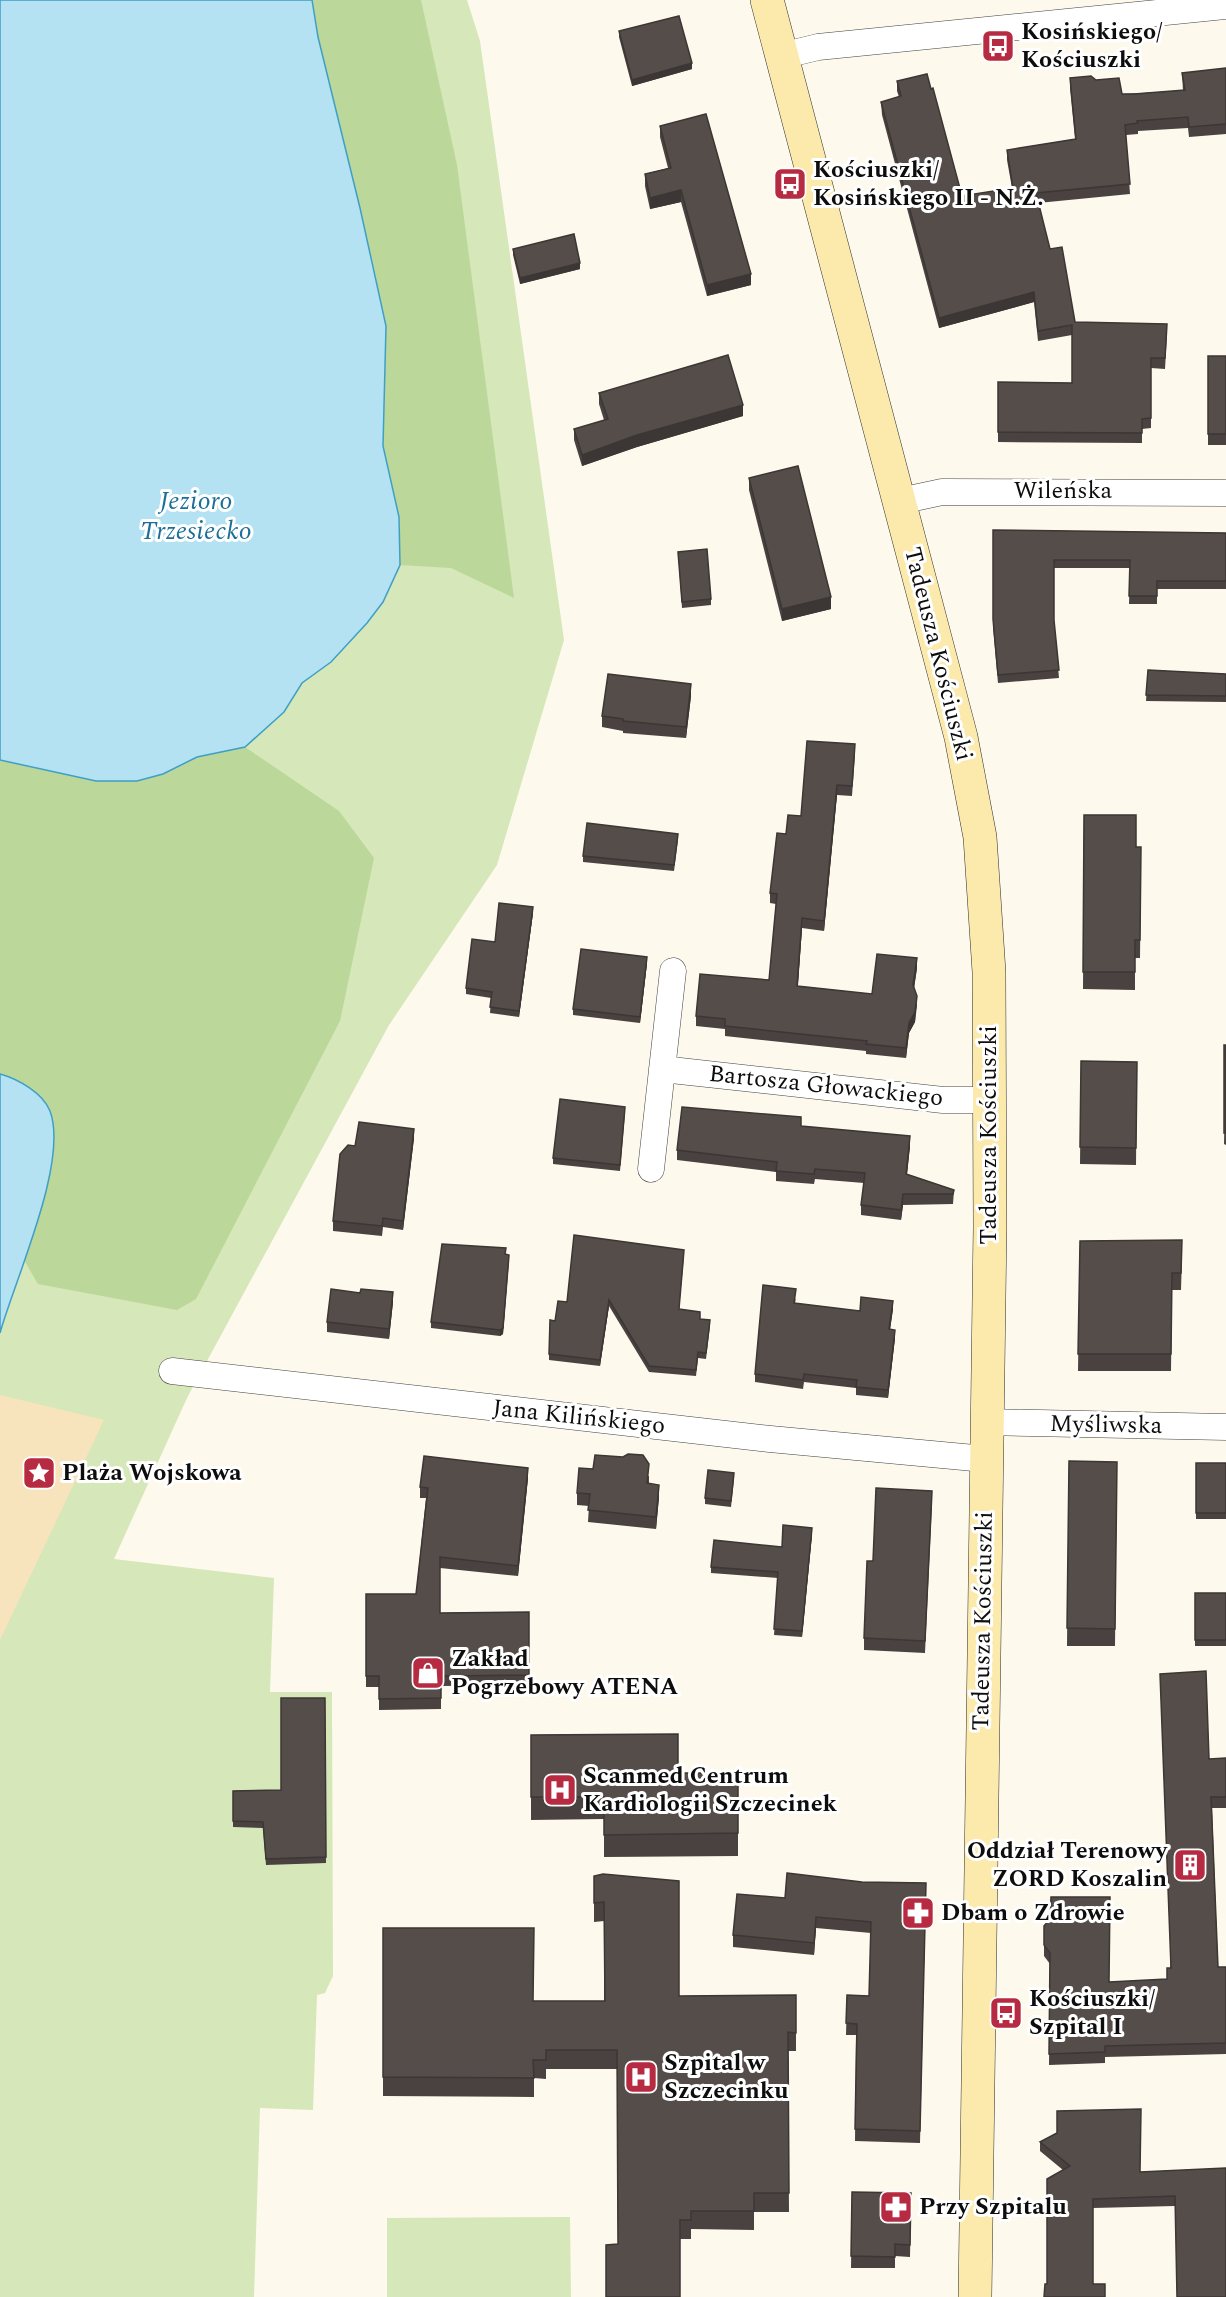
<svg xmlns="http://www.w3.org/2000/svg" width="1226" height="2297" viewBox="0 0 1226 2297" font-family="Spectral,serif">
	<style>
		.green { fill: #d6e7b9 }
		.forest { fill: #bbd799 }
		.sand { fill: #f8e4bc }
		.water { fill: #b4e2f3; stroke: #3f9fc7; stroke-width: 1.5 }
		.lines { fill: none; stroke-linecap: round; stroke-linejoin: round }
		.street-casing { stroke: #404040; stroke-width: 27 }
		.secondary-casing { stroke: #2f2f2f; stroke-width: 34 }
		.street { stroke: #fff; stroke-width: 26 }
		.secondary { stroke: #fbeaab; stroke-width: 33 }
		.wall { fill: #494240 }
		.shaded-wall { fill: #3c3634 }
		.building { fill: #554d4a; stroke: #3c3634; stroke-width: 1.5 }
		.labels { text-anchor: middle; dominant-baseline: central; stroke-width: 6; stroke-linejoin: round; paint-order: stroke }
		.poi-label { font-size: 24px; font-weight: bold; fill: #0d0d0d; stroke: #fff; text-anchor: start }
		.street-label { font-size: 24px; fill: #0d0d0d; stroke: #fff }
		.water-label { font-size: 26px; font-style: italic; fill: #1c6f98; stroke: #fff }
	</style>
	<rect width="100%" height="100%" fill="#fef9ed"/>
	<path class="green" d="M 236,0 L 467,0 L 480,41 L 564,640 L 497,865 L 389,1025 L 187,1398 L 114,1559 L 274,1578 L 270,1692 L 332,1692 L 333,1976 L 325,1993 L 317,1995 L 313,2110 L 260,2108 L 254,2297 L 0,2297 L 0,1333 L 29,1248 L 13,1078 L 0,1074 L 0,535 Z
		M 570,2217 L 571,2297 L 387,2297 L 387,2218 Z"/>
	<path class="forest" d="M 312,0 L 421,0 L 457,165 L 514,598 L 451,568 L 400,565 L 399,517 L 383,446 L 386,326 L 360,208 L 318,37 Z
		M 245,747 L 339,811 L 374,858 L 340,1021 L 196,1299 L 177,1310 L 38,1284 L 24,1260 L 50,1176 L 50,1109 C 35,1093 22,1080 0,1074 L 0,760 L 96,781 L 137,781 L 163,774 L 197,757 Z"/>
	<path class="sand" d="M 0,1395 L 104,1420 L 0,1640 Z"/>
	<path class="water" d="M 0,0 L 312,0 L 318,37 L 360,208 L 386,326 L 383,446 L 399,517 L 400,565 L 383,602 L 367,623 L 331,662 L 302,683 L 284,712 L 245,747 L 197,757 L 163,774 L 137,781 L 96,781 L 0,760 Z
		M 0,1074 C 18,1079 43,1093 50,1111 C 69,1162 15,1279 0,1333 Z"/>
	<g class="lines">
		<defs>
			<path id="street" d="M 781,56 L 818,47 L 1226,6
				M 900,501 L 942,492 L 1226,493
				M 662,1069 L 943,1100 L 990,1100
				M 651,1169 L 673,971
				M 172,1371 L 770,1439 L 985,1459
				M 986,1422 L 1226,1427"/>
			<path id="secondary" d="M 767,0 L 945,676 L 961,737 L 980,837 L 989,972 L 990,1227 L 975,2297"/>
		</defs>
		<use href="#street" class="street-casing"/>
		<use href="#secondary" class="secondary-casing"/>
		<use href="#street" class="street"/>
		<use href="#secondary" class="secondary"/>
	</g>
	<path class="wall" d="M 619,31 L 692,69 L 632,86 L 619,37 Z
		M 1226,68 L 1226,134 L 1189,137 L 1188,128 L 1138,131 L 1138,134 L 1126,135 L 1130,194 L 1038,203 L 1050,249 L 1075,322 L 1167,334 L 1165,369 L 1151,368 L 1151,428 L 1142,429 L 1142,443 L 998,442 L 998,382 L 1072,383 L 1072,335 L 1038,341 L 1034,302 L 939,328 L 882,115 L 881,102 L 899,97 L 897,91 L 897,81 L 962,196 L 1012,188 L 1007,160 L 1007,150 L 1075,139 L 1070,88 L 1070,78 L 1096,80 L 1122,94 L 1183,91 L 1182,73 Z
		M 660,126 L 751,285 L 707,296 L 681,202 L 650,209 L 645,186 L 645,174 L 668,168 L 660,137 Z
		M 513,249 L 580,269 L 520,284 L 513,255 Z
		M 1208,356 L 1226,356 L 1226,445 L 1208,445 Z
		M 599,393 L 743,416 L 637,447 L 582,466 L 574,440 L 574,429 L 604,420 L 599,404 Z
		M 749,478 L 831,609 L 782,621 L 749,490 Z
		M 993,530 L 1226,533 L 1226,589 L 1157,589 L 1157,604 L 1129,604 L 1130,568 L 1054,568 L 1054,620 L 1059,678 L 998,683 L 993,627 Z
		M 678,552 L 711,599 L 711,605 L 682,608 Z
		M 1148,670 L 1226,674 L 1226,702 L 1146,701 Z
		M 691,696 L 686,738 L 623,733 L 623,731 L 602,727 L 602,716 Z
		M 855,754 L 852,796 L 837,795 L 824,931 L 802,928 L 798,986 L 872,994 L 917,968 L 914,988 L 917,1006 L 915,1022 L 909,1033 L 906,1058 L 866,1054 L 866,1051 L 725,1036 L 725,1029 L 696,1026 L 696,1016 L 769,980 L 776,904 L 770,903 L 770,893 L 786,834 Z
		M 1084,815 L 1141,865 L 1140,958 L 1135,958 L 1135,990 L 1083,989 Z
		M 678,840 L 674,871 L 583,862 L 583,856 Z
		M 533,913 L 519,1017 L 490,1013 L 491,998 L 466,994 L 466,988 Z
		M 647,963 L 640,1023 L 573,1015 L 573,1009 Z
		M 1226,1045 L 1226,1145 L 1224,1144 Z
		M 1081,1061 L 1137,1062 L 1136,1165 L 1080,1164 Z
		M 625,1113 L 620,1171 L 553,1164 L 553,1158 Z
		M 801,1126 L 910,1146 L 907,1174 L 954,1190 L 953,1204 L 903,1205 L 901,1220 L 861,1215 L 861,1205 L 864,1183 L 815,1179 L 814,1184 L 776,1181 L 776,1172 L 677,1160 L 677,1150 Z
		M 414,1138 L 403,1230 L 383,1227 L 382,1236 L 333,1231 L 333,1221 L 355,1146 Z
		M 1080,1241 L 1182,1257 L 1181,1290 L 1172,1290 L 1171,1371 L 1078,1371 Z
		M 506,1254 L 509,1261 L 503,1334 L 500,1336 L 431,1328 L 431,1322 Z
		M 684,1256 L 679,1309 L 700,1319 L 710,1326 L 706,1359 L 698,1358 L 696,1376 L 649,1372 L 609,1306 L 600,1366 L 549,1360 L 549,1354 L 555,1321 Z
		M 796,1298 L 795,1303 L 860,1311 L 893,1309 L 890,1329 L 895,1338 L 888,1398 L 856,1395 L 856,1388 L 804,1382 L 803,1389 L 755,1382 L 755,1374 Z
		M 393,1302 L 389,1339 L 327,1332 L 327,1322 Z
		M 1069,1461 L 1117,1462 L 1115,1646 L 1067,1646 Z
		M 1196,1463 L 1226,1463 L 1226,1519 L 1196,1519 Z
		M 593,1469 L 649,1476 L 649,1484 L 659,1497 L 656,1529 L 588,1522 L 589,1506 L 577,1505 L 577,1493 Z
		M 528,1478 L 518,1576 L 440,1568 L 440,1613 L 529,1612 L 529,1685 L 441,1686 L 441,1709 L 379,1710 L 379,1687 L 366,1687 L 366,1594 L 416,1594 L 426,1498 L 420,1498 L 420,1487 Z
		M 734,1479 L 731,1507 L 705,1504 L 705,1498 Z
		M 932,1503 L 925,1653 L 864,1650 L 864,1638 L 873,1561 Z
		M 812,1534 L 802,1637 L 774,1635 L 778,1578 L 711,1573 L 711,1567 L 782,1547 Z
		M 1195,1593 L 1226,1593 L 1226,1646 L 1195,1646 Z
		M 325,1698 L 326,1863 L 266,1865 L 263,1828 L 233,1827 L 233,1791 L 281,1790 Z
		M 531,1735 L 678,1773 L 738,1773 L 738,1856 L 604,1857 L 604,1819 L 531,1820 Z
		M 1226,1758 L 1226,1808 L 1212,1808 L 1218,1967 L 1226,1967 L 1226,2054 L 1105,2057 L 1105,2063 L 1049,2065 L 1050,1964 L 1044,1956 L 1044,1945 L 1110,1982 L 1167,1979 L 1170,1968 L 1209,1759 Z
		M 594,1876 L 679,1996 L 796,1995 L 796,2051 L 788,2051 L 789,2212 L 754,2212 L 754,2230 L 691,2229 L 691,2239 L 680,2239 L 618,2244 L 617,2069 L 546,2069 L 546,2079 L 534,2078 L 534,2097 L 383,2096 L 383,1928 L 533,2001 L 604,2001 L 604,1921 L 594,1922 Z
		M 862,1882 L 926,1883 L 920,2143 L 855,2141 L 856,2035 L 846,2035 L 847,1995 L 869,1996 L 871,1933 L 816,1928 L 814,1955 L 733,1947 L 733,1935 L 785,1898 Z
		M 1040,2142 L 1140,2172 L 1226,2168 L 1175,2206 L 1093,2208 L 1047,2284 L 1063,2170 L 1040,2151 Z
		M 852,2192 L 911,2205 L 910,2257 L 895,2256 L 895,2268 L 851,2268 Z"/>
	<path class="shaded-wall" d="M 692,63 L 692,69 L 632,86 L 632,80 Z
		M 681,190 L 681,202 L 650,209 L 650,198 Z
		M 580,263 L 580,269 L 520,284 L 520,278 Z
		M 751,274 L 751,285 L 707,296 L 707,285 Z
		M 1034,292 L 1034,302 L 939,328 L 939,318 Z
		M 743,405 L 743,416 L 637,447 L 582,466 L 582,455 L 637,435 Z
		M 831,597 L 831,609 L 782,621 L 782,609 Z
		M 691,684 L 691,696 L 686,738 L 686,727 Z
		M 837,785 L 837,795 L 824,931 L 824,921 Z
		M 533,907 L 533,913 L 519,1017 L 519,1011 Z
		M 802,918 L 802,928 L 797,996 L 797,986 Z
		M 647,957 L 647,963 L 640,1023 L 640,1017 Z
		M 917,958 L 917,968 L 913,995 L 913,985 Z
		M 917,996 L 915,1022 L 909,1033 L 906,1058 L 906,1048 L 909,1023 Z
		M 414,1129 L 414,1138 L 403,1230 L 403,1221 Z
		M 910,1136 L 910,1146 L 906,1184 L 906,1174 Z
		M 903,1194 L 903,1205 L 901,1220 L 901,1210 Z
		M 509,1255 L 503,1334 L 500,1336 L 500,1330 Z
		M 393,1292 L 393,1302 L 389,1339 L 389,1329 Z
		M 609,1300 L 609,1306 L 600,1366 L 600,1360 Z
		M 893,1301 L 893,1309 L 889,1337 L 889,1329 Z
		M 895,1330 L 895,1338 L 888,1398 L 888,1390 Z
		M 528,1468 L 528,1478 L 518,1576 L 518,1566 Z
		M 659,1485 L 659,1497 L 656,1529 L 656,1517 Z
		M 812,1528 L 812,1534 L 802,1637 L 802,1631 Z
		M 816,1917 L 816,1928 L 814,1955 L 814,1943 Z"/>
	<path class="building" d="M 679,16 L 692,63 L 632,80 L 619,31 Z
		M 1226,68 L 1226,124 L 1189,127 L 1188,117 L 1137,121 L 1138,123 L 1125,125 L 1130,184 L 1036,193 L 1050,249 L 1062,247 L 1075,322 L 1167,324 L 1165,358 L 1151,358 L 1151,418 L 1142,419 L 1142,433 L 998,432 L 998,382 L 1072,383 L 1072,325 L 1038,331 L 1034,292 L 939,318 L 881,102 L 901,96 L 897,81 L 927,74 L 931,89 L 933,88 L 962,196 L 1013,188 L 1007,150 L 1076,139 L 1070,78 L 1091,76 L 1096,80 L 1119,78 L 1122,94 L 1134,94 L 1185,90 L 1182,73 Z
		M 706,114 L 751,274 L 707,285 L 681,190 L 650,198 L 645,174 L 671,168 L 660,126 Z
		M 574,234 L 580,263 L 520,278 L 513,249 Z
		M 728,355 L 743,405 L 637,435 L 582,455 L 574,429 L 608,419 L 599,393 Z
		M 1208,356 L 1226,356 L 1226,434 L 1208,434 Z
		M 798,466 L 831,597 L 782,609 L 749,478 Z
		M 993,530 L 1226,533 L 1226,581 L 1157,581 L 1157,596 L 1129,596 L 1130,560 L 1054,560 L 1054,620 L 1059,670 L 998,675 L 993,619 Z
		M 707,549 L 711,599 L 682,602 L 678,552 Z
		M 1148,670 L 1226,674 L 1226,696 L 1146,695 Z
		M 608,674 L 691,684 L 686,727 L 623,721 L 623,719 L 602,716 Z
		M 807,741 L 855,744 L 852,786 L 837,785 L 824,921 L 802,918 L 797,986 L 872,994 L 877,954 L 917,958 L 913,985 L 917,996 L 915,1012 L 909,1023 L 906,1048 L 866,1044 L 867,1041 L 725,1026 L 725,1019 L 696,1016 L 700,974 L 769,980 L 777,894 L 770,893 L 777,833 L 786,834 L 788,815 L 801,816 Z
		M 1084,815 L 1136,815 L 1136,847 L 1141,847 L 1140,940 L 1135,940 L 1135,972 L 1083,972 Z
		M 587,823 L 678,834 L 674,865 L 583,856 Z
		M 499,903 L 533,907 L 519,1011 L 490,1007 L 492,992 L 466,988 L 472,939 L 495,942 Z
		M 581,949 L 647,957 L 640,1017 L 573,1009 Z
		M 1224,1045 L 1226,1045 L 1226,1133 L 1224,1133 Z
		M 1081,1061 L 1137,1062 L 1136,1148 L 1080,1147 Z
		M 560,1099 L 625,1107 L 620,1165 L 553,1158 Z
		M 682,1107 L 801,1117 L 801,1126 L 910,1136 L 906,1174 L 954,1190 L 953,1194 L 903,1194 L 901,1210 L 861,1205 L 865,1173 L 815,1169 L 814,1174 L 776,1171 L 777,1162 L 677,1150 Z
		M 359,1122 L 414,1129 L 403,1221 L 383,1218 L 382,1226 L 333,1221 L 340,1154 L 348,1145 L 355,1146 Z
		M 574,1235 L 684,1250 L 679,1309 L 700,1312 L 700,1319 L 710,1320 L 706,1353 L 698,1352 L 696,1370 L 649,1366 L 609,1300 L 600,1360 L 549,1354 L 550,1320 L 555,1321 L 558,1301 L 567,1302 Z
		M 1182,1240 L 1181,1273 L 1172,1273 L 1171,1354 L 1078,1354 L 1080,1241 Z
		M 442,1244 L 506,1248 L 505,1254 L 509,1255 L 503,1328 L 500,1330 L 431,1322 Z
		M 763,1285 L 796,1289 L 794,1303 L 860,1311 L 861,1297 L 893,1301 L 889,1329 L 895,1330 L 888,1390 L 856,1387 L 857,1380 L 804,1374 L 803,1380 L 755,1374 Z
		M 331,1289 L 360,1293 L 361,1289 L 393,1292 L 389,1329 L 327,1322 Z
		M 628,1454 L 643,1455 L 649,1464 L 647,1483 L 659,1485 L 656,1517 L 588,1510 L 590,1494 L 577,1493 L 579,1468 L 593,1469 L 595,1455 L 623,1457 Z
		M 424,1456 L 528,1468 L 518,1566 L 440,1557 L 440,1613 L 529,1612 L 529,1675 L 441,1676 L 441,1698 L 379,1699 L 379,1676 L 366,1676 L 366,1594 L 416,1594 L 428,1488 L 420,1487 Z
		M 1069,1461 L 1117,1462 L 1115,1629 L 1067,1628 Z
		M 1196,1463 L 1226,1463 L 1226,1513 L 1196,1513 Z
		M 708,1470 L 734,1473 L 731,1501 L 705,1498 Z
		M 876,1488 L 932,1491 L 925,1641 L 864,1638 L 867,1561 L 873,1561 Z
		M 783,1525 L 812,1528 L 802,1631 L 774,1629 L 778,1572 L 711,1567 L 714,1540 L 782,1547 Z
		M 1195,1593 L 1226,1593 L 1226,1640 L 1195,1640 Z
		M 1206,1671 L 1209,1759 L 1226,1758 L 1226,1797 L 1211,1797 L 1218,1967 L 1226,1967 L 1226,2043 L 1105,2046 L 1105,2052 L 1049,2054 L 1050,1953 L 1044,1945 L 1044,1926 L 1050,1919 L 1051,1897 L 1110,1897 L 1109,1982 L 1167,1979 L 1167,1968 L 1171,1968 L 1160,1674 Z
		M 281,1698 L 325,1698 L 326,1857 L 266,1859 L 263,1822 L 233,1821 L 233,1791 L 281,1790 Z
		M 678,1734 L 678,1773 L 738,1773 L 738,1833 L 604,1835 L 604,1797 L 531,1797 L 531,1735 Z
		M 787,1873 L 862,1882 L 926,1883 L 920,2131 L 855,2129 L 857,2024 L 846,2023 L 847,1995 L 869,1996 L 871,1922 L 816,1917 L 814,1943 L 733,1935 L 737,1894 L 785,1898 Z
		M 603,1874 L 679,1881 L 679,1996 L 796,1995 L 796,2033 L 788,2032 L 789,2193 L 754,2193 L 754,2211 L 691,2211 L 691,2220 L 680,2220 L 680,2297 L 606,2297 L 606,2245 L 618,2244 L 617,2050 L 546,2050 L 546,2060 L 533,2060 L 534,2078 L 383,2077 L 383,1928 L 534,1928 L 533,2001 L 605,2001 L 604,1902 L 594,1903 L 594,1876 Z
		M 1141,2109 L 1140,2172 L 1226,2168 L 1226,2297 L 1177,2297 L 1175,2196 L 1093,2199 L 1093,2284 L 1105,2284 L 1105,2297 L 1044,2297 L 1045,2284 L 1047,2284 L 1047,2179 L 1070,2166 L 1040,2142 L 1057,2133 L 1057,2111 Z
		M 852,2192 L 911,2193 L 910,2245 L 895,2244 L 895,2257 L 851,2256 Z"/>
	<defs>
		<symbol id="bus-square" viewBox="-11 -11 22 22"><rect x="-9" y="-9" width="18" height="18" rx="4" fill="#b62b41" stroke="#fff"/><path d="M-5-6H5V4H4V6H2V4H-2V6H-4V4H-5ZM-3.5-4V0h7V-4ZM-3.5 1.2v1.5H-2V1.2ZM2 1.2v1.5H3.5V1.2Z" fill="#fff"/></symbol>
		<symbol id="sight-square" viewBox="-11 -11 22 22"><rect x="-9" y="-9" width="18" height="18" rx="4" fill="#b62b41" stroke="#fff"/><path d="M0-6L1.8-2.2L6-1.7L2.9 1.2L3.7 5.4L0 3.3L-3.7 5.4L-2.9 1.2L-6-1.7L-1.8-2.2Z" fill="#fff"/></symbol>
		<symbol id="shop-square" viewBox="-11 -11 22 22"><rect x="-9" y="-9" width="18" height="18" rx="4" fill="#b62b41" stroke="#fff"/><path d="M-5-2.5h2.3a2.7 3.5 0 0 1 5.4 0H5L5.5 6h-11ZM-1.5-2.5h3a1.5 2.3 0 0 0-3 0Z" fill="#fff"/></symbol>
		<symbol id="hospital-square" viewBox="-11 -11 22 22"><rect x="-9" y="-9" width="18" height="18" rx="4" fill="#b62b41" stroke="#fff"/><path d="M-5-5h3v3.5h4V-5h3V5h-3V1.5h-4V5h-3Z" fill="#fff"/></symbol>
		<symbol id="building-square" viewBox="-11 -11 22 22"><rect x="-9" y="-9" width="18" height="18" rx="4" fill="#b62b41" stroke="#fff"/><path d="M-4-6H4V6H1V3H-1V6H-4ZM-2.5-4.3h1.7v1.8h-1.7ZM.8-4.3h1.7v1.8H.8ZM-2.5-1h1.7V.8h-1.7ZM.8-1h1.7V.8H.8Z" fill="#fff"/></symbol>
		<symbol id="pharmacy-square" viewBox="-11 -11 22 22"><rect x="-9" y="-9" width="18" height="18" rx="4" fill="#b62b41" stroke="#fff"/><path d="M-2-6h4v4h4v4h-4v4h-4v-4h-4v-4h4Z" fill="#fff"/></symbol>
	</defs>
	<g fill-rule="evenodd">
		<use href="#bus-square" x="979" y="27" width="38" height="38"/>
		<use href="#bus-square" x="771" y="165" width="38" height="38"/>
		<use href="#sight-square" x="20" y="1454" width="38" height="38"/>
		<use href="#shop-square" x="409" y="1654" width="38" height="38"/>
		<use href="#hospital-square" x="541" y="1771" width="38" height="38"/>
		<use href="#building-square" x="1171" y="1846" width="38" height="38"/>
		<use href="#pharmacy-square" x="899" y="1894" width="38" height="38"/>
		<use href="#bus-square" x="987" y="1994" width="38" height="38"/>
		<use href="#hospital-square" x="622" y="2058" width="38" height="38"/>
		<use href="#pharmacy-square" x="877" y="2188" width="38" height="38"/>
	</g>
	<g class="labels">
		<g class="poi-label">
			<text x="1021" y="32">Kosińskiego/<tspan x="1021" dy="28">Kościuszki</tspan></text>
			<text x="813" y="170">Kościuszki/<tspan x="813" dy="28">Kosińskiego II - N.Ż.</tspan></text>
			<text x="62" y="1473">Plaża Wojskowa</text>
			<text x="451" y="1659">Zakład<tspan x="451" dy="28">Pogrzebowy ATENA</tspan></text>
			<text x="583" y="1776">Scanmed Centrum<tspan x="583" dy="28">Kardiologii Szczecinek</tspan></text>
			<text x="1167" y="1851" text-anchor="end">Oddział Terenowy<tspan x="1167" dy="28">ZORD Koszalin</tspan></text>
			<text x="941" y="1913">Dbam o Zdrowie</text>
			<text x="1029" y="1999">Kościuszki/<tspan x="1029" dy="28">Szpital I</tspan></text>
			<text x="664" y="2063">Szpital w<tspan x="664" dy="28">Szczecinku</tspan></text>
			<text x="919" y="2207">Przy Szpitalu</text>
		</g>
		<g class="street-label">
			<text x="1063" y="491">Wileńska</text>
			<text transform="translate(938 654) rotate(76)">Tadeusza Kościuszki</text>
			<text transform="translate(826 1086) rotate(6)">Bartosza Głowackiego</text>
			<text transform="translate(989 1135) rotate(-90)">Tadeusza Kościuszki</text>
			<text transform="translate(579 1417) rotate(6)">Jana Kilińskiego</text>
			<text transform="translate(1106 1425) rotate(1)">Myśliwska</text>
			<text transform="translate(983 1621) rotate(-89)">Tadeusza Kościuszki</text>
		</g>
		<g class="water-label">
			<text x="196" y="501">Jezioro<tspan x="196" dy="30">Trzesiecko</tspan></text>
		</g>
	</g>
</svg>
